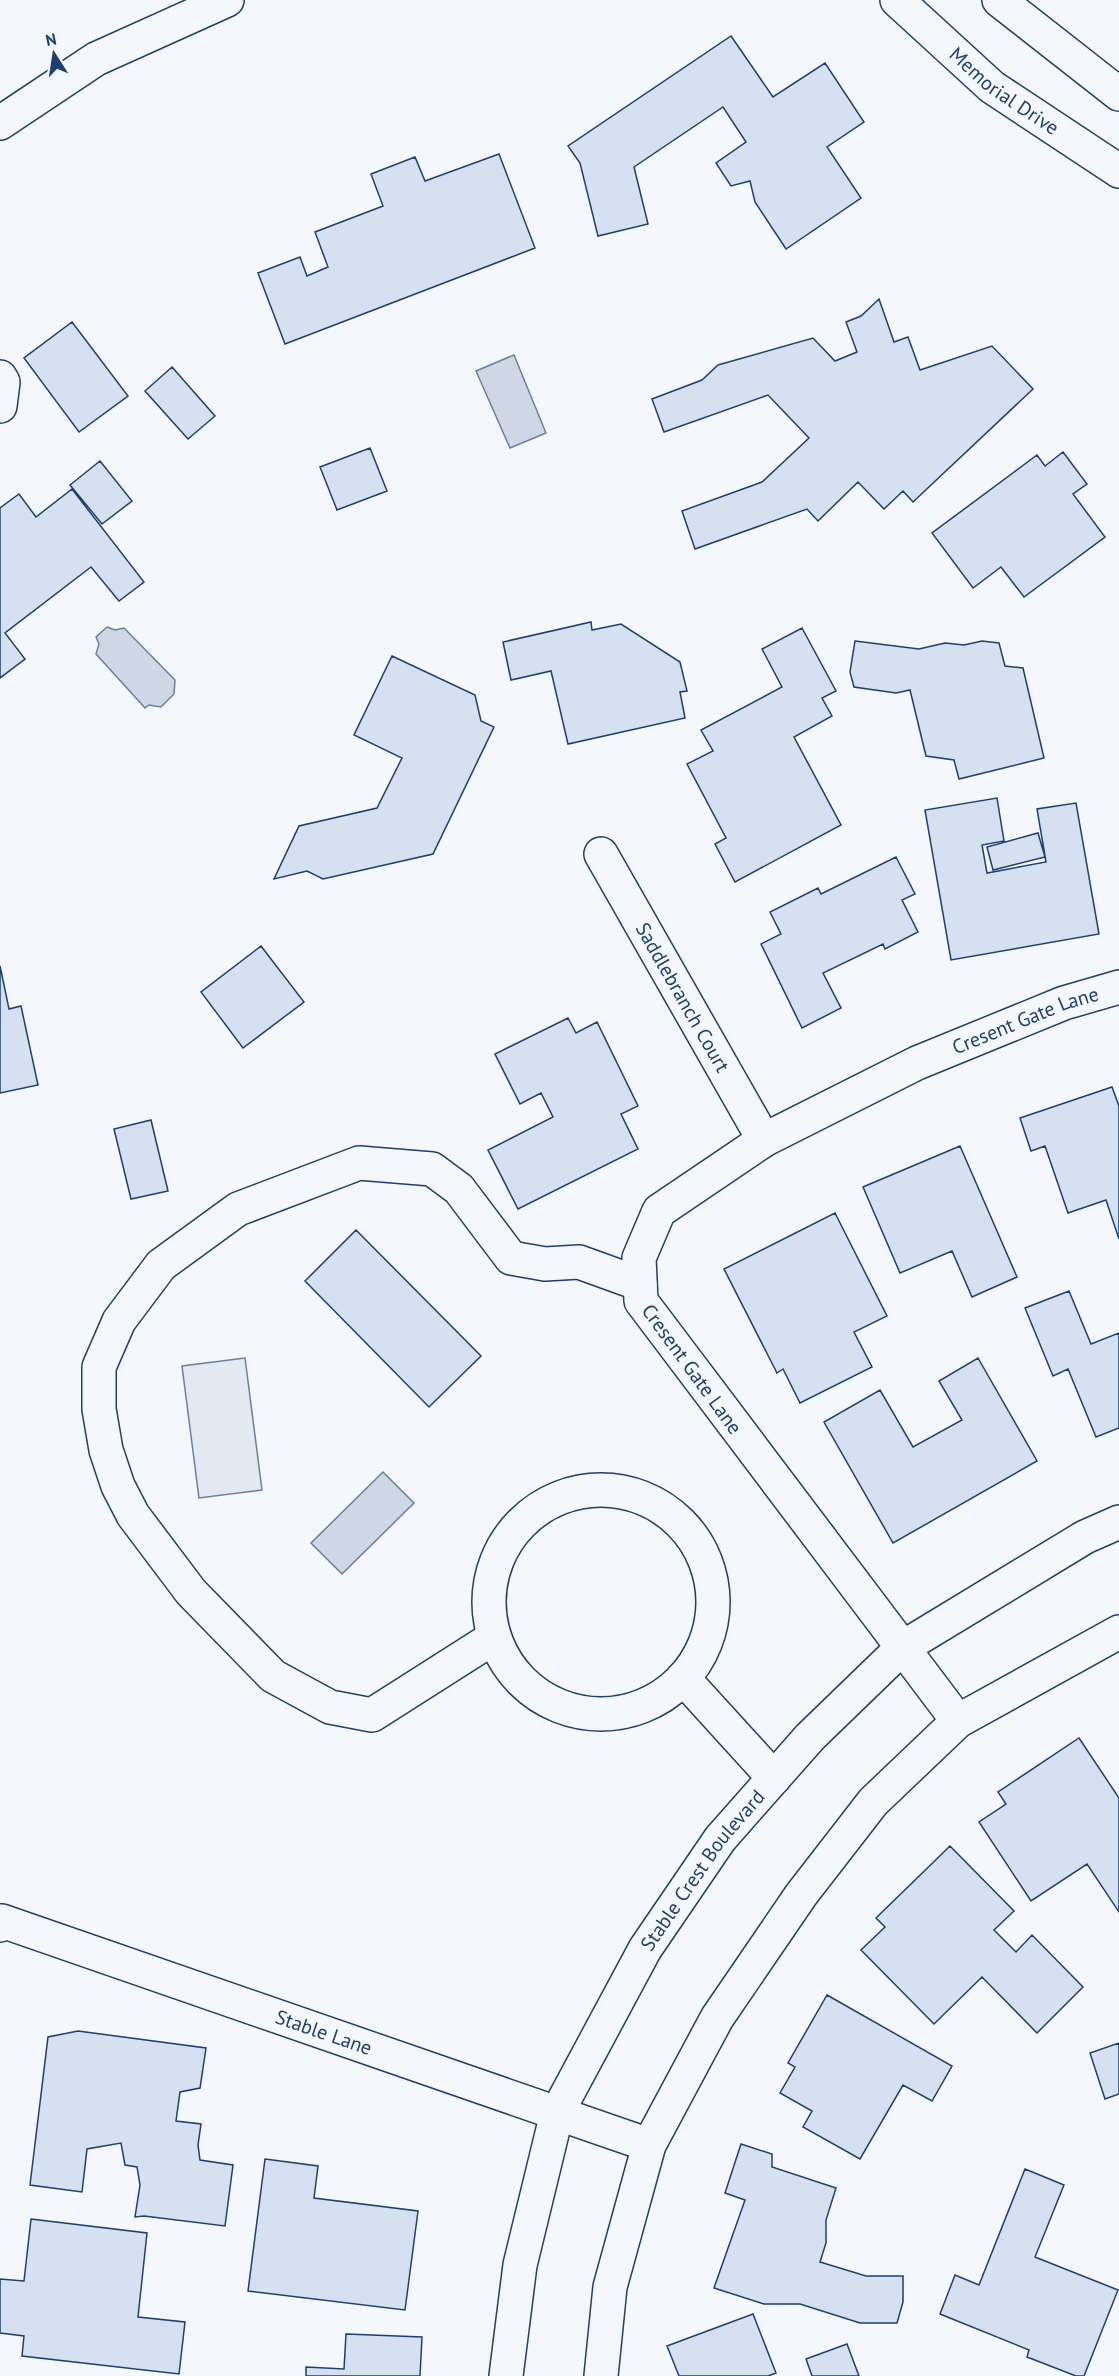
<svg xmlns="http://www.w3.org/2000/svg" width="1119" height="2376" viewBox="0 0 1119 2376" font-family="'PT Sans',sans-serif">
	<style>
		.green { fill: #e3e9f0; stroke: #687fa3; stroke-width: 1.5 }
		.water { fill: #cfd7e4; stroke: #687fa3; stroke-width: 1.5 }
		.building { fill: #d5e0f0; stroke: #1d3f73; stroke-width: 1.5 }
		.lines { fill: none; stroke-linecap: round; stroke-linejoin: round }
		.minor-casing { stroke: #1d3f73; stroke-width: 36 }
		.major-casing { stroke: #1d3f73; stroke-width: 36 }
		.minor { stroke: #f4f7fb; stroke-width: 33 }
		.major { stroke: #f4f7fb; stroke-width: 33 }
		.labels { text-anchor: middle; dominant-baseline: central; stroke-width: 4.5; stroke-linejoin: round; paint-order: stroke }
		.street-label { font-size: 20px; fill: #1d3f73; stroke: #f4f7fb }
	</style>
	<rect width="100%" height="100%" fill="#f4f7fb"/>
	<path class="green" d="M 245,1358 L 262,1490 L 199,1498 L 182,1366 Z"/>
	<path class="water" d="M 514,355 L 546,433 L 510,448 L 476,371 Z
		M 107,627 L 115,630 L 124,628 L 175,680 L 174,694 L 161,707 L 149,705 L 145,708 L 96,654 L 99,644 L 96,637 Z
		M 383,1472 L 414,1503 L 342,1574 L 311,1543 Z"/>
	<path class="building" d="M 731,36 L 773,97 L 825,63 L 864,122 L 827,147 L 861,198 L 786,249 L 755,202 L 750,181 L 731,186 L 716,163 L 746,142 L 723,107 L 634,167 L 648,224 L 598,236 L 580,163 L 568,146 Z
		M 499,154 L 535,248 L 285,344 L 258,273 L 300,257 L 307,276 L 328,267 L 315,232 L 383,206 L 371,174 L 415,157 L 425,181 Z
		M 879,299 L 894,342 L 908,337 L 920,370 L 992,346 L 1033,389 L 913,502 L 903,491 L 884,509 L 858,482 L 818,521 L 807,509 L 695,549 L 682,511 L 762,482 L 809,438 L 768,395 L 664,432 L 652,399 L 702,380 L 718,365 L 813,338 L 835,361 L 857,352 L 846,322 L 861,316 Z
		M 72,322 L 128,396 L 79,432 L 24,358 Z
		M 172,367 L 215,416 L 188,439 L 145,391 Z
		M 370,448 L 387,491 L 337,510 L 320,467 Z
		M 1063,452 L 1087,484 L 1073,494 L 1105,537 L 1024,597 L 1001,567 L 973,588 L 932,533 L 1037,455 L 1045,466 Z
		M 100,461 L 132,501 L 102,524 L 70,485 Z
		M 72,489 L 144,582 L 119,601 L 91,567 L 5,633 L 25,659 L 0,678 L 0,508 L 19,494 L 36,517 Z
		M 591,622 L 592,630 L 621,624 L 680,662 L 687,691 L 680,692 L 685,718 L 568,744 L 551,671 L 511,680 L 503,642 Z
		M 802,628 L 836,691 L 822,698 L 832,716 L 794,737 L 841,825 L 735,882 L 715,844 L 726,838 L 687,764 L 713,751 L 701,730 L 782,687 L 762,649 Z
		M 855,641 L 919,649 L 945,643 L 964,645 L 982,641 L 999,643 L 1005,666 L 1023,668 L 1044,758 L 959,779 L 954,760 L 926,756 L 910,690 L 896,693 L 854,687 L 850,672 Z
		M 392,656 L 475,695 L 481,721 L 494,727 L 433,854 L 323,879 L 307,871 L 274,879 L 299,826 L 377,808 L 402,758 L 354,735 Z
		M 997,798 L 1004,841 L 982,845 L 987,873 L 1046,862 L 1037,809 L 1076,803 L 1099,934 L 951,960 L 925,810 Z
		M 1038,833 L 1045,857 L 993,870 L 987,847 Z
		M 896,857 L 915,894 L 902,900 L 918,932 L 885,949 L 883,944 L 823,973 L 841,1008 L 802,1028 L 761,944 L 781,934 L 770,912 L 818,888 L 821,894 Z
		M 261,946 L 304,1002 L 243,1048 L 201,992 Z
		M 0,966 L 9,1009 L 21,1006 L 38,1085 L 0,1093 Z
		M 568,1018 L 576,1033 L 597,1022 L 638,1106 L 621,1114 L 638,1149 L 518,1209 L 488,1150 L 553,1117 L 541,1093 L 520,1104 L 495,1054 Z
		M 1112,1087 L 1119,1106 L 1119,1239 L 1106,1200 L 1068,1213 L 1045,1146 L 1031,1151 L 1020,1118 Z
		M 151,1120 L 168,1191 L 131,1199 L 114,1129 Z
		M 960,1146 L 1017,1277 L 972,1297 L 952,1251 L 900,1273 L 863,1187 Z
		M 835,1213 L 887,1316 L 854,1332 L 872,1367 L 800,1403 L 783,1369 L 777,1373 L 724,1269 Z
		M 356,1230 L 481,1356 L 429,1407 L 305,1281 Z
		M 1069,1291 L 1091,1344 L 1119,1333 L 1119,1428 L 1096,1437 L 1068,1369 L 1053,1376 L 1025,1308 Z
		M 978,1358 L 1037,1461 L 893,1543 L 824,1422 L 880,1390 L 913,1447 L 962,1420 L 939,1381 Z
		M 1079,1738 L 1119,1798 L 1119,1912 L 1087,1864 L 1031,1901 L 979,1822 L 1006,1804 L 998,1792 Z
		M 950,1846 L 1014,1911 L 994,1930 L 1016,1952 L 1032,1935 L 1083,1987 L 1037,2033 L 982,1977 L 934,2024 L 861,1950 L 885,1927 L 876,1918 Z
		M 827,1995 L 952,2066 L 932,2101 L 903,2085 L 860,2159 L 803,2127 L 812,2111 L 780,2093 L 795,2067 L 788,2063 Z
		M 78,2031 L 206,2048 L 200,2088 L 180,2092 L 176,2121 L 201,2124 L 198,2145 L 200,2160 L 233,2165 L 225,2226 L 144,2216 L 135,2217 L 140,2185 L 137,2167 L 125,2165 L 121,2143 L 87,2149 L 82,2192 L 30,2185 L 48,2037 Z
		M 1119,2043 L 1119,2094 L 1105,2099 L 1090,2053 Z
		M 741,2144 L 772,2154 L 772,2167 L 836,2188 L 826,2220 L 826,2243 L 820,2262 L 866,2276 L 903,2276 L 903,2302 L 897,2323 L 860,2323 L 800,2304 L 764,2304 L 714,2288 L 745,2200 L 725,2193 Z
		M 265,2159 L 318,2166 L 314,2198 L 418,2211 L 405,2310 L 248,2291 Z
		M 1025,2169 L 1064,2185 L 1035,2257 L 1118,2290 L 1084,2376 L 1076,2376 L 1027,2357 L 1029,2350 L 940,2314 L 955,2275 L 979,2285 Z
		M 31,2219 L 147,2233 L 138,2317 L 185,2322 L 179,2374 L 22,2356 L 24,2336 L 0,2333 L 0,2279 L 24,2281 Z
		M 753,2314 L 776,2373 L 768,2376 L 679,2376 L 667,2346 Z
		M 346,2334 L 422,2337 L 420,2376 L 306,2376 L 306,2367 L 344,2369 Z
		M 847,2344 L 859,2376 L 812,2376 L 806,2359 Z"/>
	<g class="lines">
		<defs>
			<g id="minor">
				<path d="M 0,123 L 96,59 L 227,0"/>
				<path d="M 0,377 L 3,382 L 0,406"/>
				<path id="s1" d="M 601,854 L 764,1140"/>
				<circle cx="601" cy="1602" r="112"/>
				<path d="M 493,1638 L 372,1715 L 330,1707 L 273,1676 L 191,1592 L 133,1515 L 118,1486 L 106,1450 L 99,1409 L 99,1367 L 119,1321 L 161,1265 L 238,1209 L 359,1163 L 432,1169 L 459,1189 L 511,1258 L 545,1264 L 579,1262 L 640,1284"/>
				<path d="M 683,1678 L 774,1778"/>
				<path id="s2" d="M 958,1721 L 641,1301 L 639,1258 L 659,1211 L 764,1140 L 917,1063 L 1064,1003 L 1119,987"/>
				<path id="s3" d="M 0,1925 L 2,1921 L 649,2145"/>
				<path id="s4" d="M 506,2376 L 520,2265 L 557,2113 L 645,1949 L 720,1839 L 810,1737 L 902,1648 L 1085,1537 L 1119,1522"/>
				<path d="M 601,2376 L 610,2287 L 649,2145 L 717,2018 L 801,1895 L 873,1802 L 958,1721 L 1119,1632"/>
			</g>
			<g id="major">
				<path id="s5" d="M 897,0 L 992,87 L 1119,171"/>
				<path d="M 999,0 L 1119,94"/>
			</g>
		</defs>
		<use href="#minor" class="minor-casing"/>
		<use href="#major" class="major-casing"/>
		<use href="#minor" class="minor"/>
		<use href="#major" class="major"/>
	</g>
	<g class="labels">
		<g class="street-label">
			<text stroke="none"><textPath href="#s5" startOffset="141">Memorial Drive</textPath></text>
			<text stroke="none"><textPath href="#s1" startOffset="165">Saddlebranch Court</textPath></text>
			<text stroke="none"><textPath href="#s2" startOffset="1035">Cresent Gate Lane</textPath></text>
			<text transform="translate(692 1369) rotate(54)">Cresent Gate Lane</text>
			<text stroke="none"><textPath href="#s4" startOffset="552">Stable Crest Boulevard</textPath></text>
			<text stroke="none"><textPath href="#s3" startOffset="345">Stable Lane</textPath></text>
		</g>
	</g>
	<g transform="translate(54 54) rotate(348)" stroke="#f4f7fb" stroke-width="4.5" paint-order="stroke">
	<path d="M0-4.5L10 22L0 15L-10 22Z" fill="#1d3f73"/>
	<text y="-9" font-size="16" font-weight="bold" text-anchor="middle" fill="#1d3f73">N</text>
	</g>
</svg>
